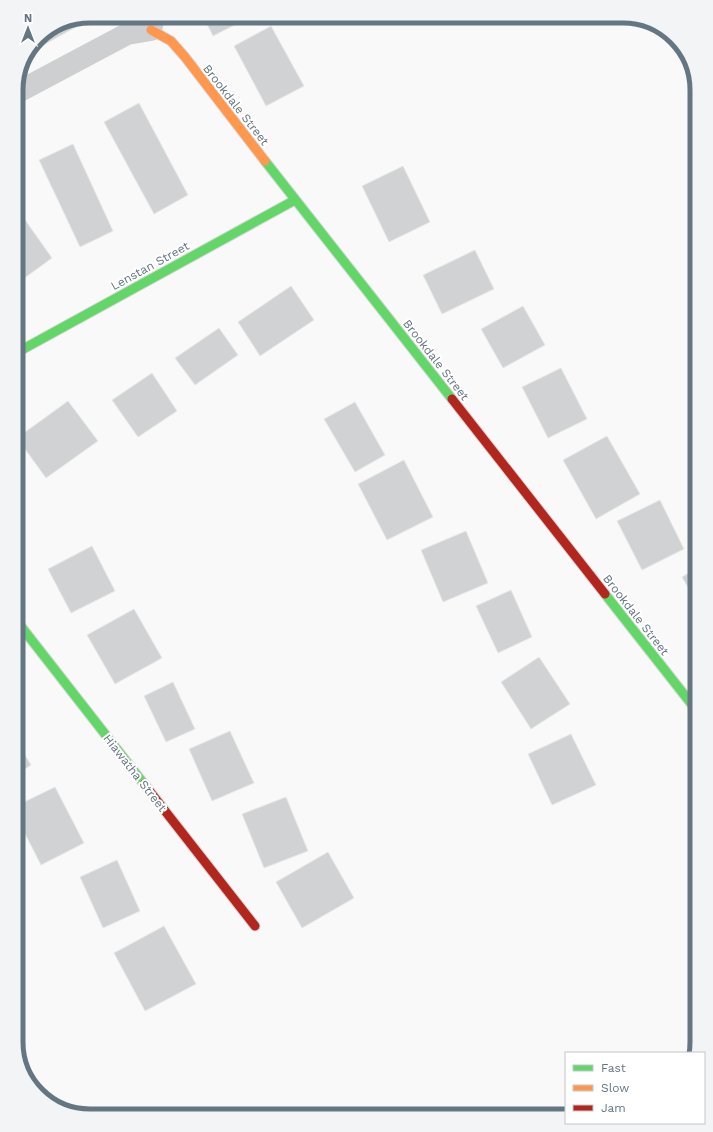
<svg xmlns="http://www.w3.org/2000/svg" width="713" height="1132" viewBox="0 0 713 1132" font-family="'Work Sans',sans-serif">
	<style>
		.building { fill: #d0d2d3; stroke: #e8e8e8 }
		.lines { fill: none; stroke-linecap: round; stroke-linejoin: round }
		.fast-casing { stroke: #d5d6d7; stroke-width: 11 }
		.slow-casing { stroke: #d5d6d7; stroke-width: 11 }
		.jam-casing { stroke: #d5d6d7; stroke-width: 11 }
		.street { stroke: #cecfd0; stroke-width: 22 }
		.fast { stroke: #63d668; stroke-width: 9 }
		.slow { stroke: #ff974d; stroke-width: 9 }
		.jam { stroke: #b3261e; stroke-width: 9 }
		.labels { text-anchor: middle; dominant-baseline: central; stroke-width: 4; stroke-linejoin: round; paint-order: stroke }
		.street-label { font-size: 12px; fill: #657683; stroke: #fff }
		.rim { fill: none; stroke: #657683; stroke-width: 5 }
	</style>
	<rect width="100%" height="100%" fill="#f9f9f9"/>
	<path class="building" d="M 203,16 L 252,16 L 213,36 Z
		M 80,18 L 83,23 L 31,52 L 38,37 L 62,22 Z
		M 271,26 L 304,86 L 266,106 L 234,46 Z
		M 139,103 L 188,195 L 154,214 L 104,122 Z
		M 73,144 L 113,231 L 80,247 L 39,160 Z
		M 403,166 L 430,222 L 389,242 L 362,186 Z
		M 16,207 L 52,258 L 19,282 L 16,278 Z
		M 475,250 L 494,289 L 442,314 L 423,275 Z
		M 291,286 L 314,320 L 260,356 L 238,322 Z
		M 523,306 L 545,345 L 503,368 L 481,329 Z
		M 219,328 L 238,355 L 195,385 L 175,358 Z
		M 561,368 L 587,419 L 548,438 L 522,387 Z
		M 152,373 L 177,411 L 138,437 L 112,400 Z
		M 68,401 L 98,441 L 46,478 L 17,438 Z
		M 355,402 L 385,455 L 355,472 L 324,419 Z
		M 607,436 L 640,494 L 596,519 L 563,460 Z
		M 404,460 L 433,517 L 387,540 L 358,484 Z
		M 660,500 L 684,549 L 642,570 L 617,521 Z
		M 466,531 L 488,583 L 443,602 L 421,550 Z
		M 92,546 L 115,591 L 71,613 L 48,569 Z
		M 697,568 L 697,603 L 682,577 Z
		M 511,590 L 532,637 L 498,653 L 476,606 Z
		M 134,609 L 162,658 L 115,684 L 87,635 Z
		M 539,657 L 570,704 L 531,729 L 501,682 Z
		M 173,682 L 195,729 L 166,742 L 144,696 Z
		M 230,731 L 254,783 L 212,801 L 189,749 Z
		M 571,734 L 596,785 L 552,805 L 528,754 Z
		M 16,740 L 31,765 L 16,775 Z
		M 55,787 L 84,843 L 41,865 L 16,816 L 16,806 Z
		M 286,797 L 308,851 L 264,868 L 242,814 Z
		M 328,852 L 354,898 L 302,928 L 276,882 Z
		M 117,860 L 140,911 L 103,928 L 80,877 Z
		M 164,926 L 196,984 L 145,1011 L 114,953 Z"/>
	<g class="lines">
		<defs>
			<path id="fast" d="M 265,161 L 452,399
				M 16,353 L 295,200
				M 605,594 L 697,711
				M 16,620 L 144,784"/>
			<path id="slow" d="M 151,30 L 171,41 L 185,57 L 265,161"/>
			<path id="jam" d="M 452,399 L 605,594
				M 144,784 L 255,926"/>
		</defs>
		<use href="#fast" class="fast-casing"/>
		<use href="#slow" class="slow-casing"/>
		<use href="#jam" class="jam-casing"/>
		<path class="street" d="M 16,93 L 127,34 L 151,30 L 154,16"/>
		<use href="#fast" class="fast"/>
		<use href="#slow" class="slow"/>
		<use href="#jam" class="jam"/>
	</g>
	<g class="labels">
		<g class="street-label">
			<text transform="translate(236 105) rotate(52)">Brookdale Street</text>
			<text transform="translate(150 266) rotate(-29)">Lenstan Street</text>
			<text transform="translate(436 360) rotate(52)">Brookdale Street</text>
			<text transform="translate(636 615) rotate(52)">Brookdale Street</text>
			<text transform="translate(135 773) rotate(52)">Hiawatha Street</text>
		</g>
	</g>
	<path d="M0 0H713V1132H0ZM90 23H623A67 67 0 0 1 690 90V1042A67 67 0 0 1 623 1109H90A67 67 0 0 1 23 1042V90A67 67 0 0 1 90 23Z" fill="#f3f4f5" fill-rule="evenodd"/>
	<path class="rim" d="M90 23H623A67 67 0 0 1 690 90V1042A67 67 0 0 1 623 1109H90A67 67 0 0 1 23 1042V90A67 67 0 0 1 90 23Z"/>
	<rect x="565" y="1052" width="140" height="72" fill="#ffffff" stroke="#c1c8cd"/>
	<rect x="573" y="1065" width="20" height="6" fill="#63d668" stroke="#c1c8cd"/>
	<text x="601" y="1072" font-size="12" fill="#657683">Fast</text>
	<rect x="573" y="1085" width="20" height="6" fill="#ff974d" stroke="#c1c8cd"/>
	<text x="601" y="1092" font-size="12" fill="#657683">Slow</text>
	<rect x="573" y="1105" width="20" height="6" fill="#b3261e" stroke="#c1c8cd"/>
	<text x="601" y="1112" font-size="12" fill="#657683">Jam</text>
	<g transform="translate(28 28)" stroke="#ffffff" stroke-width="3" paint-order="stroke">
	<path d="M0-3L7 15L0 10L-7 15Z" fill="#657683"/>
	<text y="-6" font-size="11" font-weight="bold" text-anchor="middle" fill="#657683">N</text>
	</g>
</svg>
